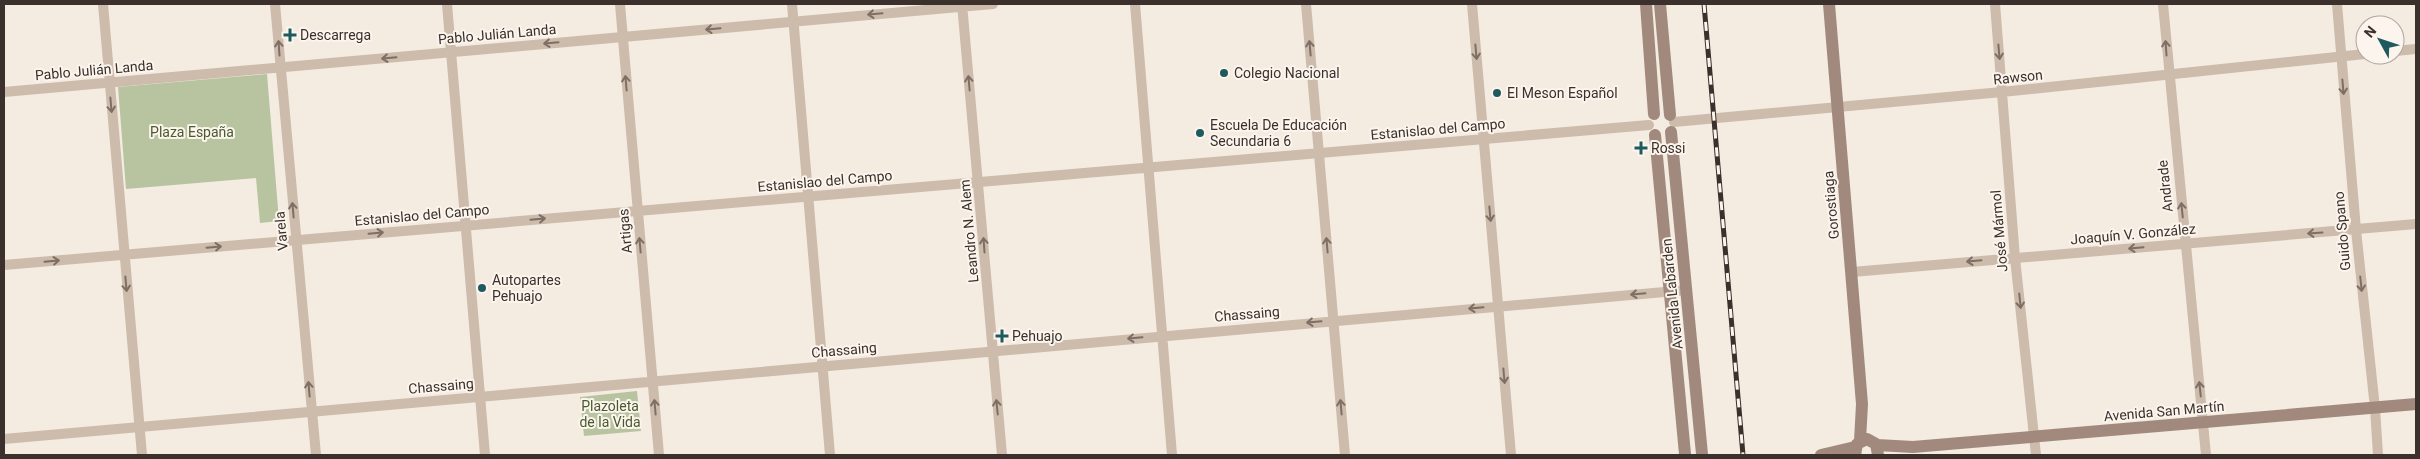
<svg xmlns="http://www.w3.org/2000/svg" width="2420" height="459" viewBox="0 0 2420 459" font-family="Roboto,sans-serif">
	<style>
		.green { fill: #b8c4a0 }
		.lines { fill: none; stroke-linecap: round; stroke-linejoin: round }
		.street { stroke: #cdbbac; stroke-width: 10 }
		.secondary { stroke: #a18a7d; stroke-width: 12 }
		.rail-casing { stroke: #3b302b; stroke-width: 5 }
		.rail { stroke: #fbf5ee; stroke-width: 3; stroke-dasharray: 9; stroke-linecap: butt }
		.oneway { stroke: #7d6f65 }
		.poi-dot { fill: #1f5a5e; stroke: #fbf5ee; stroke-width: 2 }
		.labels { text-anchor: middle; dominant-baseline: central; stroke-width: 4; stroke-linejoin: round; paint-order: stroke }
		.street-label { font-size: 14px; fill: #3b302b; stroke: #fbf5ee }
		.poi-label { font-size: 14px; fill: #3b302b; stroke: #fbf5ee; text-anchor: start }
		.park-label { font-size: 14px; fill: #4a5a2e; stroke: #fbf5ee }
	</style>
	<rect width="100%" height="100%" fill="#f4ebe1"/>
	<path class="green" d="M 267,74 L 279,221 L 260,223 L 256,178 L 126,189 L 118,87 Z
		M 637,391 L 641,431 L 584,436 L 580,397 Z"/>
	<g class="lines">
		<path class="street" d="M 103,4 L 142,455
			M 275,4 L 316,455
			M 447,4 L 485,455
			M 620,4 L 659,455
			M 792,4 L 830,455
			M 962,4 L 1002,455
			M 1135,4 L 1172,455
			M 1306,4 L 1345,455
			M 1472,4 L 1511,455
			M 1995,4 L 2015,258 L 2036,455
			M 2163,4 L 2206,455
			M 2337,4 L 2356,230 L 2375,408 L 2378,455
			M 2395,51 L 2416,49
			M 4,92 L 993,4
			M 1674,122 L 2002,92 L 2365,54
			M 4,265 L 1649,125
			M 1852,272 L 2416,224
			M 4,439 L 1687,290"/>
		<path class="secondary" d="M 1646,4 L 1654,114
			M 1660,4 L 1670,115
			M 1829,4 L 1862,404 L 1860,441
			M 1671,132 L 1702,454
			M 1655,135 L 1685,454
			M 1877,445 L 1913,447 L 2416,404
			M 1821,455 L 1855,447
			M 1855,455 L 1857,444 L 1867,439 L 1876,444 L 1878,455"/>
		<defs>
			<path id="rail" d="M 1704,4 L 1743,455"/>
		</defs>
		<use href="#rail" class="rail-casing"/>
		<use href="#rail" class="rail"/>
	</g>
	<defs><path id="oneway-shaft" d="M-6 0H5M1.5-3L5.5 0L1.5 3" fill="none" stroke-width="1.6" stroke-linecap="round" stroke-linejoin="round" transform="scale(1.25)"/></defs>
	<g class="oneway">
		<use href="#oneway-shaft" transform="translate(875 14) rotate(175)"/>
		<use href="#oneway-shaft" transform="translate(713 29) rotate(175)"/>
		<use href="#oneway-shaft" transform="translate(551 43) rotate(175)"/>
		<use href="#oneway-shaft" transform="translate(279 48) rotate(-94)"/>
		<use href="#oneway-shaft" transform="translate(1310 48) rotate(-95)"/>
		<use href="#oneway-shaft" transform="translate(2166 48) rotate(-94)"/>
		<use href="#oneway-shaft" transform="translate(1476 52) rotate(85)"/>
		<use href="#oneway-shaft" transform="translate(1999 52) rotate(85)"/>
		<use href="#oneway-shaft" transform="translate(389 58) rotate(175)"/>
		<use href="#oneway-shaft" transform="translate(626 83) rotate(-95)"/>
		<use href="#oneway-shaft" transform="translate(969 83) rotate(-95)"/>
		<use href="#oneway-shaft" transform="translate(2343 87) rotate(85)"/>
		<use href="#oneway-shaft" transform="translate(111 105) rotate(85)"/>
		<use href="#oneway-shaft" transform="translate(293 210) rotate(-95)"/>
		<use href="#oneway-shaft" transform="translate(2182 210) rotate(-96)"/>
		<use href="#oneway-shaft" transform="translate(1490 214) rotate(85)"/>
		<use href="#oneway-shaft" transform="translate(538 219) rotate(-5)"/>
		<use href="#oneway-shaft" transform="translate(376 233) rotate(-5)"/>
		<use href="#oneway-shaft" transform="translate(2315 233) rotate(176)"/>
		<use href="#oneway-shaft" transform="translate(640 245) rotate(-95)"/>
		<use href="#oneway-shaft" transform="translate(984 245) rotate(-94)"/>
		<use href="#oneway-shaft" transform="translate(1327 245) rotate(-95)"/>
		<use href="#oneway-shaft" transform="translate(214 247) rotate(-5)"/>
		<use href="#oneway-shaft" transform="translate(2136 248) rotate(175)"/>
		<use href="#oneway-shaft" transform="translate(52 261) rotate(-5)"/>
		<use href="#oneway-shaft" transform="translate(1974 261) rotate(175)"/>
		<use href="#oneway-shaft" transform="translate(126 284) rotate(85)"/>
		<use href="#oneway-shaft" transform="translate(2361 284) rotate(84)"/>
		<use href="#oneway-shaft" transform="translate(1638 294) rotate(175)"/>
		<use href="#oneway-shaft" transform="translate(2020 301) rotate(84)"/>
		<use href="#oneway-shaft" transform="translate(1476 308) rotate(175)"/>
		<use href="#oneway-shaft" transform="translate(1314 322) rotate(175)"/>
		<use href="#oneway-shaft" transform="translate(1135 338) rotate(175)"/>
		<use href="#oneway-shaft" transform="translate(1504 376) rotate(85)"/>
		<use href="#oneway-shaft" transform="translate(309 389) rotate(-95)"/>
		<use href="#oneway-shaft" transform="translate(2200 389) rotate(-96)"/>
		<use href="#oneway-shaft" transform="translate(655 407) rotate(-95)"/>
		<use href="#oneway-shaft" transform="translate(997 407) rotate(-96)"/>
		<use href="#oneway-shaft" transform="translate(1341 407) rotate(-95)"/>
	</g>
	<g class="poi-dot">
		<path d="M287.5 27.5h5v5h5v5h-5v5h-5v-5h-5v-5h5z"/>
		<circle cx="1224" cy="73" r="5"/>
		<circle cx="1497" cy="93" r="5"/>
		<circle cx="1200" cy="133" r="5"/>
		<path d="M1638.5 140.5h5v5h5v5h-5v5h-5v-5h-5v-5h5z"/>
		<circle cx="482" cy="288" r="5"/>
		<path d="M999.5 328.5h5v5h5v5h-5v5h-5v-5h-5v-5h5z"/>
	</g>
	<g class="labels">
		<g class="street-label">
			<text transform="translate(497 34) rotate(-5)">Pablo Julián Landa</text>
			<text transform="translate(94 70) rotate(-5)">Pablo Julián Landa</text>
			<text transform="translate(2018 77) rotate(-6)">Rawson</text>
			<text transform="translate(1438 129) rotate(-5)">Estanislao del Campo</text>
			<text transform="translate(825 181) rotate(-5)">Estanislao del Campo</text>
			<text transform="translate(2165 186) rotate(-96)">Andrade</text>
			<text transform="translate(1831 205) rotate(-95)">Gorostiaga</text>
			<text transform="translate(422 215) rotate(-5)">Estanislao del Campo</text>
			<text transform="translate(281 231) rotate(-95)">Varela</text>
			<text transform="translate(625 231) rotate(-95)">Artigas</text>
			<text transform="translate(969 231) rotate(-95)">Leandro N. Alem</text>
			<text transform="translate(1999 231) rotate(-95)">José Mármol</text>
			<text transform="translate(2342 231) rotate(-95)">Guido Spano</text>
			<text transform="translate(2133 234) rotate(-5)">Joaquín V. González</text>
			<text transform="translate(1672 294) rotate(-96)">Avenida Labarden</text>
			<text transform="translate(1247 314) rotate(-5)">Chassaing</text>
			<text transform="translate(844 350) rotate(-5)">Chassaing</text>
			<text transform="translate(441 386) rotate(-5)">Chassaing</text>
			<text transform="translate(2164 411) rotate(-5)">Avenida San Martín</text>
		</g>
		<g class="poi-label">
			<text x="300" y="35">Descarrega</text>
			<text x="1234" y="73">Colegio Nacional</text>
			<text x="1507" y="93">El Meson Español</text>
			<text x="1210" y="125">Escuela De Educación<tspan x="1210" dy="16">Secundaria 6</tspan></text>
			<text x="1651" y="148">Rossi</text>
			<text x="492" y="280">Autopartes<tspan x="492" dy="16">Pehuajo</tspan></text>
			<text x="1012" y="336">Pehuajo</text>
		</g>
		<g class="park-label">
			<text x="192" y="132">Plaza España</text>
			<text x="610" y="406">Plazoleta<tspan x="610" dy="16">de la Vida</tspan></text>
		</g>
	</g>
	<rect width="2420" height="459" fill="none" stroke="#3b302b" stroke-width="10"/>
	<g transform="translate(2380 40) rotate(310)"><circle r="24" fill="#fbf5ee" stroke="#aea6a0"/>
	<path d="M0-4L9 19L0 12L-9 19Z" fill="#1f5a5e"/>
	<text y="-8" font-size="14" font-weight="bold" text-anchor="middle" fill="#3b302b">N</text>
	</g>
</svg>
